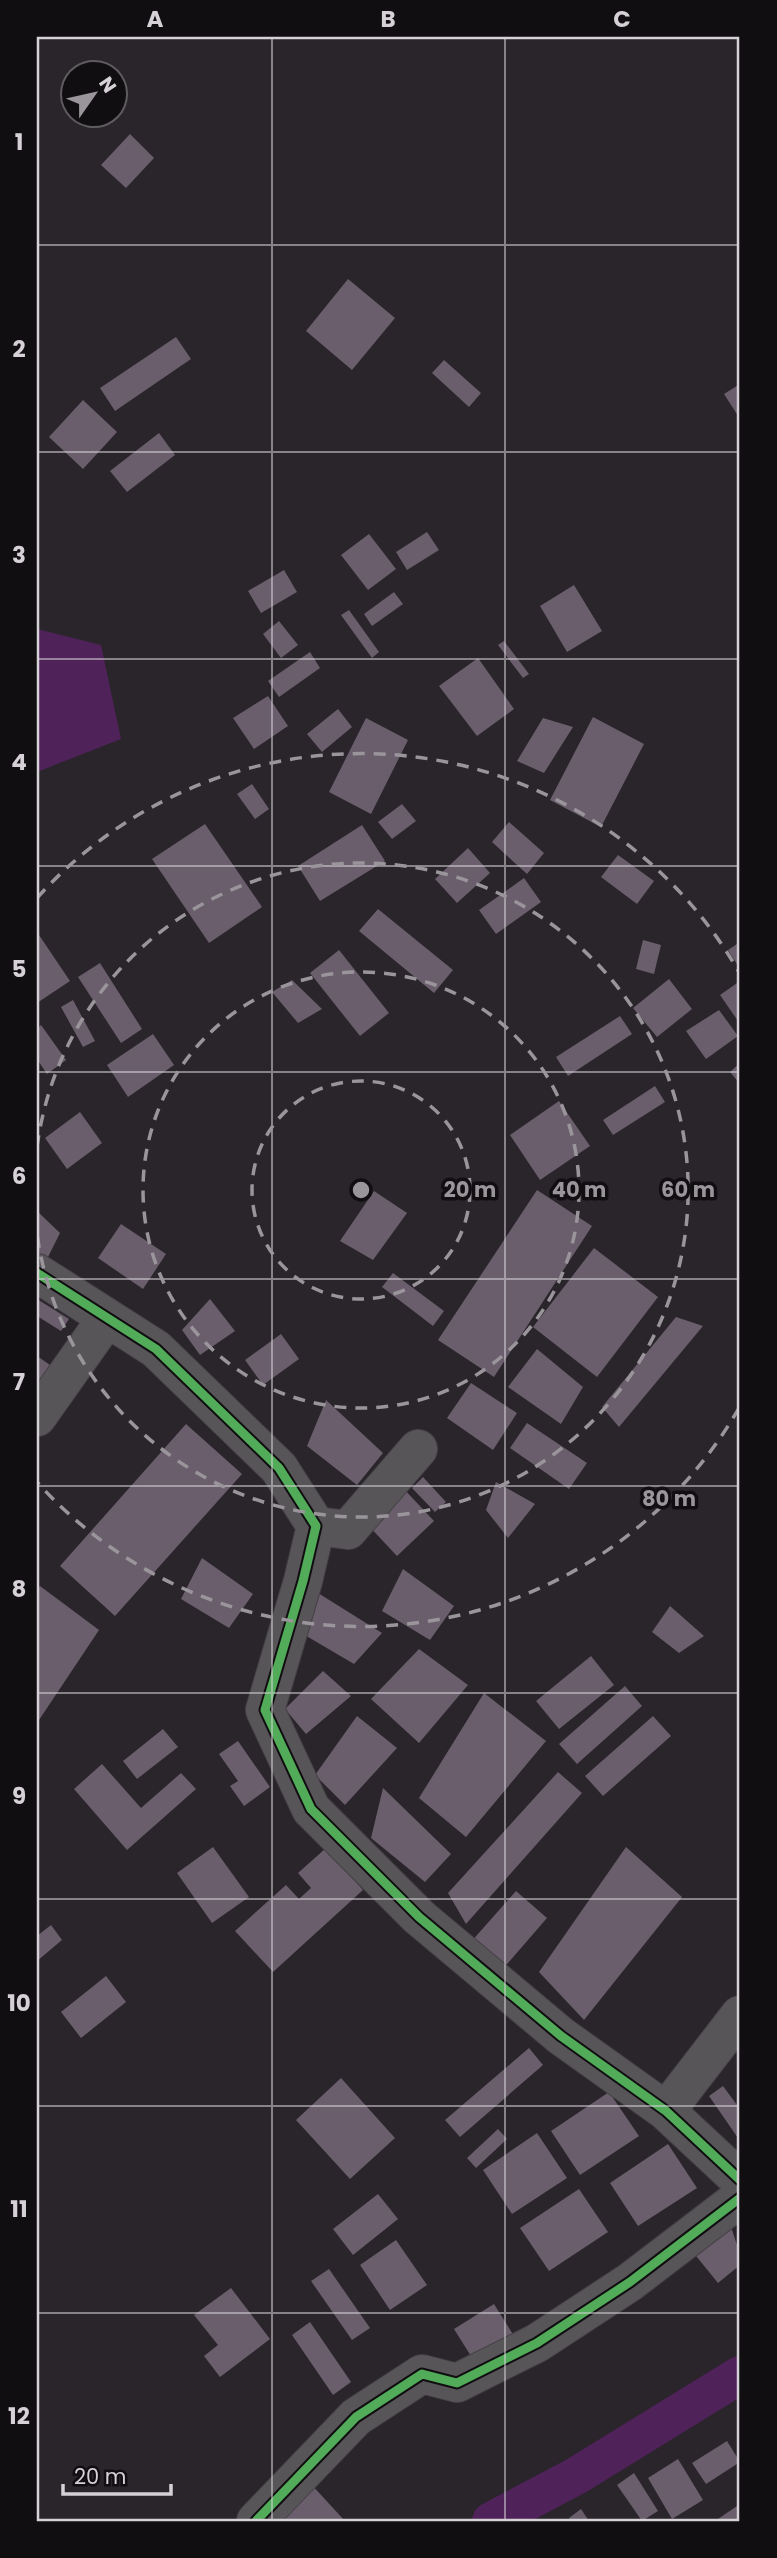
<svg xmlns="http://www.w3.org/2000/svg" width="777" height="2558" viewBox="0 0 777 2558" font-family="Poppins,sans-serif">
	<style>
		.water { fill: #4f225a }
		.lines { fill: none; stroke-linecap: round; stroke-linejoin: round }
		.canal { stroke: #4f225a; stroke-width: 38 }
		.building { fill: #6a5e6d }
		.street-casing { stroke: #454146; stroke-width: 40 }
		.street { stroke: #575558; stroke-width: 38 }
		.cycleway-casing { stroke: #110e11; stroke-width: 13 }
		.cycleway { stroke: #51ab58; stroke-width: 9 }
		.grid { fill: none; stroke: #d5d1d7; stroke-width: 2; stroke-opacity: 0.55 }
		.ring { fill: none; stroke: #99959a; stroke-width: 3.5; stroke-dasharray: 12 9 }
		.centre { fill: #99959a; stroke: #110e11; stroke-width: 3.5 }
		.ring-label { font-size: 21px; text-anchor: middle; font-weight: bold; fill: #99959a; stroke: #110e11; stroke-width: 7; stroke-linejoin: round; paint-order: stroke }
		.neatline { fill: none; stroke: #d5d1d7; stroke-width: 2.5 }
		.grid-label { font-size: 23px; text-anchor: middle; font-weight: bold; fill: #d5d1d7 }
	</style>
	<rect width="100%" height="100%" fill="#29252a"/>
	<path class="water" d="M 37,629 L 101,645 L 121,739 L 37,772 Z"/>
	<g class="lines">
		<path class="canal" d="M 491,2521 L 576,2476 L 740,2375"/>
	</g>
	<path class="building" d="M 130,134 L 154,158 L 126,188 L 101,165 Z
		M 348,279 L 395,318 L 352,370 L 306,331 Z
		M 176,337 L 191,359 L 115,411 L 100,388 Z
		M 444,360 L 481,393 L 469,407 L 432,373 Z
		M 740,384 L 740,419 L 724,394 Z
		M 83,400 L 117,432 L 83,469 L 49,437 Z
		M 159,433 L 175,455 L 127,492 L 110,471 Z
		M 427,532 L 439,550 L 407,570 L 396,552 Z
		M 369,534 L 396,569 L 368,590 L 341,555 Z
		M 284,570 L 297,592 L 261,613 L 248,591 Z
		M 574,585 L 602,631 L 567,652 L 540,606 Z
		M 394,592 L 403,604 L 372,626 L 364,614 Z
		M 349,610 L 379,652 L 372,658 L 341,615 Z
		M 279,621 L 298,645 L 281,658 L 263,634 Z
		M 504,641 L 529,674 L 523,678 L 498,645 Z
		M 310,652 L 320,668 L 279,697 L 268,681 Z
		M 478,658 L 514,709 L 477,736 L 439,686 Z
		M 268,696 L 288,726 L 254,749 L 233,718 Z
		M 338,709 L 352,727 L 322,752 L 307,734 Z
		M 593,717 L 644,744 L 601,827 L 550,800 Z
		M 366,718 L 408,740 L 371,814 L 329,792 Z
		M 543,718 L 573,727 L 544,773 L 517,761 Z
		M 252,784 L 269,809 L 255,819 L 237,794 Z
		M 402,804 L 416,821 L 392,839 L 378,822 Z
		M 509,822 L 544,853 L 527,874 L 492,842 Z
		M 205,824 L 262,907 L 209,943 L 152,859 Z
		M 362,825 L 385,861 L 320,901 L 298,866 Z
		M 468,848 L 490,873 L 457,903 L 435,879 Z
		M 618,855 L 654,881 L 637,904 L 601,877 Z
		M 524,878 L 541,902 L 496,934 L 479,910 Z
		M 378,909 L 453,970 L 434,993 L 359,931 Z
		M 37,932 L 70,981 L 37,1003 Z
		M 643,940 L 661,945 L 654,974 L 636,969 Z
		M 740,942 L 740,969 L 728,950 Z
		M 339,950 L 389,1013 L 360,1036 L 310,973 Z
		M 100,963 L 142,1029 L 121,1043 L 78,977 Z
		M 669,979 L 692,1009 L 657,1037 L 633,1008 Z
		M 292,980 L 322,1009 L 298,1023 L 272,992 Z
		M 740,981 L 740,1024 L 720,995 Z
		M 73,1000 L 95,1041 L 83,1047 L 61,1007 Z
		M 719,1010 L 738,1036 L 706,1059 L 686,1031 Z
		M 620,1016 L 632,1034 L 568,1076 L 556,1057 Z
		M 41,1025 L 66,1060 L 47,1074 L 37,1059 L 37,1029 Z
		M 153,1034 L 174,1065 L 128,1097 L 107,1065 Z
		M 740,1063 L 740,1084 L 730,1072 Z
		M 655,1086 L 665,1102 L 613,1135 L 603,1120 Z
		M 559,1101 L 590,1146 L 540,1180 L 510,1135 Z
		M 80,1112 L 102,1143 L 67,1169 L 45,1138 Z
		M 537,1190 L 592,1226 L 494,1377 L 438,1340 Z
		M 374,1191 L 407,1213 L 373,1260 L 340,1241 Z
		M 37,1211 L 60,1233 L 45,1263 L 37,1257 Z
		M 121,1224 L 166,1254 L 143,1289 L 98,1258 Z
		M 594,1248 L 658,1297 L 597,1377 L 533,1327 Z
		M 393,1273 L 444,1311 L 433,1326 L 382,1287 Z
		M 37,1299 L 69,1319 L 61,1331 L 37,1316 Z
		M 210,1299 L 235,1331 L 200,1355 L 182,1330 Z
		M 676,1317 L 703,1326 L 619,1427 L 602,1407 Z
		M 281,1334 L 299,1359 L 263,1385 L 245,1360 Z
		M 537,1349 L 583,1387 L 561,1424 L 508,1387 Z
		M 37,1356 L 50,1365 L 37,1385 Z
		M 471,1383 L 517,1413 L 493,1450 L 447,1418 Z
		M 326,1400 L 383,1453 L 357,1485 L 307,1446 Z
		M 527,1423 L 587,1463 L 569,1489 L 510,1448 Z
		M 186,1424 L 242,1474 L 115,1616 L 60,1566 Z
		M 423,1477 L 446,1502 L 435,1512 L 412,1488 Z
		M 496,1482 L 535,1504 L 508,1538 L 486,1510 Z
		M 403,1488 L 434,1521 L 397,1556 L 366,1523 Z
		M 202,1558 L 253,1594 L 229,1628 L 181,1599 Z
		M 403,1569 L 454,1606 L 430,1640 L 382,1611 Z
		M 40,1586 L 99,1630 L 37,1723 L 37,1589 Z
		M 318,1593 L 382,1633 L 354,1664 L 303,1634 Z
		M 670,1606 L 704,1636 L 679,1653 L 652,1632 Z
		M 419,1649 L 468,1685 L 419,1743 L 371,1699 Z
		M 591,1656 L 614,1685 L 559,1729 L 536,1701 Z
		M 323,1671 L 351,1696 L 306,1734 L 285,1709 Z
		M 625,1686 L 642,1706 L 577,1764 L 559,1744 Z
		M 484,1693 L 546,1741 L 466,1837 L 419,1798 Z
		M 357,1716 L 397,1748 L 345,1805 L 315,1775 Z
		M 653,1716 L 671,1736 L 603,1796 L 585,1776 Z
		M 163,1729 L 178,1747 L 137,1779 L 123,1761 Z
		M 238,1741 L 270,1787 L 244,1806 L 230,1786 L 238,1781 L 219,1754 Z
		M 102,1764 L 141,1808 L 181,1773 L 196,1789 L 127,1850 L 74,1789 Z
		M 558,1772 L 582,1793 L 466,1924 L 448,1893 Z
		M 383,1788 L 451,1854 L 425,1882 L 371,1838 Z
		M 213,1847 L 249,1897 L 212,1923 L 177,1873 Z
		M 626,1847 L 682,1897 L 584,2020 L 539,1972 Z
		M 326,1848 L 363,1890 L 273,1972 L 235,1931 L 286,1885 L 299,1899 L 311,1888 L 298,1873 Z
		M 516,1891 L 547,1918 L 502,1970 L 470,1943 Z
		M 51,1925 L 62,1940 L 37,1961 L 37,1936 Z
		M 106,1976 L 126,2002 L 81,2038 L 61,2012 Z
		M 529,2048 L 543,2065 L 460,2137 L 445,2120 Z
		M 341,2078 L 395,2138 L 350,2179 L 296,2120 Z
		M 723,2086 L 740,2109 L 740,2141 L 709,2096 Z
		M 609,2092 L 639,2136 L 580,2175 L 551,2131 Z
		M 498,2129 L 507,2139 L 476,2168 L 467,2158 Z
		M 537,2133 L 567,2178 L 512,2214 L 483,2170 Z
		M 668,2144 L 697,2188 L 638,2226 L 610,2183 Z
		M 579,2189 L 608,2232 L 549,2271 L 520,2228 Z
		M 378,2194 L 398,2219 L 353,2255 L 333,2229 Z
		M 729,2221 L 740,2254 L 740,2265 L 718,2283 L 688,2246 Z
		M 396,2240 L 427,2285 L 390,2310 L 360,2265 Z
		M 329,2269 L 370,2328 L 352,2340 L 311,2281 Z
		M 231,2288 L 270,2339 L 220,2377 L 204,2356 L 218,2345 L 194,2315 Z
		M 494,2304 L 514,2336 L 474,2361 L 454,2329 Z
		M 310,2322 L 351,2382 L 333,2395 L 292,2335 Z
		M 727,2441 L 740,2462 L 706,2484 L 692,2463 Z
		M 678,2459 L 703,2500 L 672,2519 L 648,2478 Z
		M 634,2473 L 658,2511 L 642,2521 L 617,2485 Z
		M 310,2483 L 345,2521 L 268,2521 Z
		M 740,2504 L 740,2521 L 715,2521 Z
		M 581,2509 L 589,2521 L 571,2521 L 569,2518 Z"/>
	<g class="lines">
		<defs>
			<path id="street" d="M 37,1273 L 156,1349 L 279,1468 L 316,1526 L 303,1581 L 265,1710 L 311,1809 L 419,1917 L 561,2036 L 666,2111 L 740,2180
				M 37,1417 L 107,1318
				M 316,1526 L 348,1530 L 418,1449
				M 666,2111 L 740,2015
				M 256,2521 L 356,2417 L 422,2374 L 457,2383 L 537,2343 L 630,2282 L 740,2198"/>
		</defs>
		<use href="#street" class="street-casing"/>
		<use href="#street" class="street"/>
		<defs>
			<path id="cycleway" d="M 37,1273 L 156,1349 L 279,1468 L 316,1526 L 303,1581 L 265,1710 L 311,1809 L 419,1917 L 561,2036 L 666,2111 L 740,2180
				M 256,2521 L 356,2417 L 422,2374 L 457,2383 L 537,2343 L 630,2282 L 740,2198"/>
		</defs>
		<use href="#cycleway" class="cycleway-casing"/>
		<use href="#cycleway" class="cycleway"/>
	</g>
	<path class="grid" d="M 272,37 L 272,2521M 505,37 L 505,2521M 37,245 L 740,245M 37,452 L 740,452M 37,659 L 740,659M 37,866 L 740,866M 37,1072 L 740,1072M 37,1279 L 740,1279M 37,1486 L 740,1486M 37,1693 L 740,1693M 37,1899 L 740,1899M 37,2106 L 740,2106M 37,2313 L 740,2313"/>
	<g class="ring">
		<circle cx="361" cy="1190" r="109"/>
		<circle cx="361" cy="1190" r="218"/>
		<path d="M37 1147A327 327 0 1 1 37 1233"/>
		<path d="M739 1408A436 436 0 0 1 37 1482M37 898A436 436 0 0 1 739 972"/>
	</g>
	<circle cx="361" cy="1190" r="10" class="centre"/>
	<g class="ring-label">
		<text x="470" y="1197">20 m</text>
		<text x="579" y="1197">40 m</text>
		<text x="688" y="1197">60 m</text>
		<text x="669" y="1506">80 m</text>
	</g>
	<rect width="777" height="2558" fill="none" stroke="#110e11" stroke-width="77"/>
	<g transform="translate(94 94) rotate(56)"><circle r="33" fill="#110e11" stroke="#5f5c60" stroke-width="2"/>
	<path d="M0-5L12 26L0 18L-12 26Z" fill="#99959a"/>
	<text y="-10" font-size="19" font-weight="bold" text-anchor="middle" fill="#d5d1d7">N</text>
	</g>
	<path d="M63 2484v10h108v-10" fill="none" stroke="#d5d1d7" stroke-width="3.5"/>
	<text x="74" y="2484" font-size="21" fill="#d5d1d7" stroke="#110e11" stroke-width="5" paint-order="stroke">20 m</text>
	<rect x="38" y="38" width="700" height="2482" class="neatline"/>
	<g class="grid-label">
		<text x="155" y="27">A</text>
		<text x="388" y="27">B</text>
		<text x="622" y="27">C</text>
		<text x="19" y="150">1</text>
		<text x="19" y="357">2</text>
		<text x="19" y="563">3</text>
		<text x="19" y="770">4</text>
		<text x="19" y="977">5</text>
		<text x="19" y="1184">6</text>
		<text x="19" y="1390">7</text>
		<text x="19" y="1597">8</text>
		<text x="19" y="1804">9</text>
		<text x="19" y="2011">10</text>
		<text x="19" y="2217">11</text>
		<text x="19" y="2424">12</text>
	</g>
</svg>
